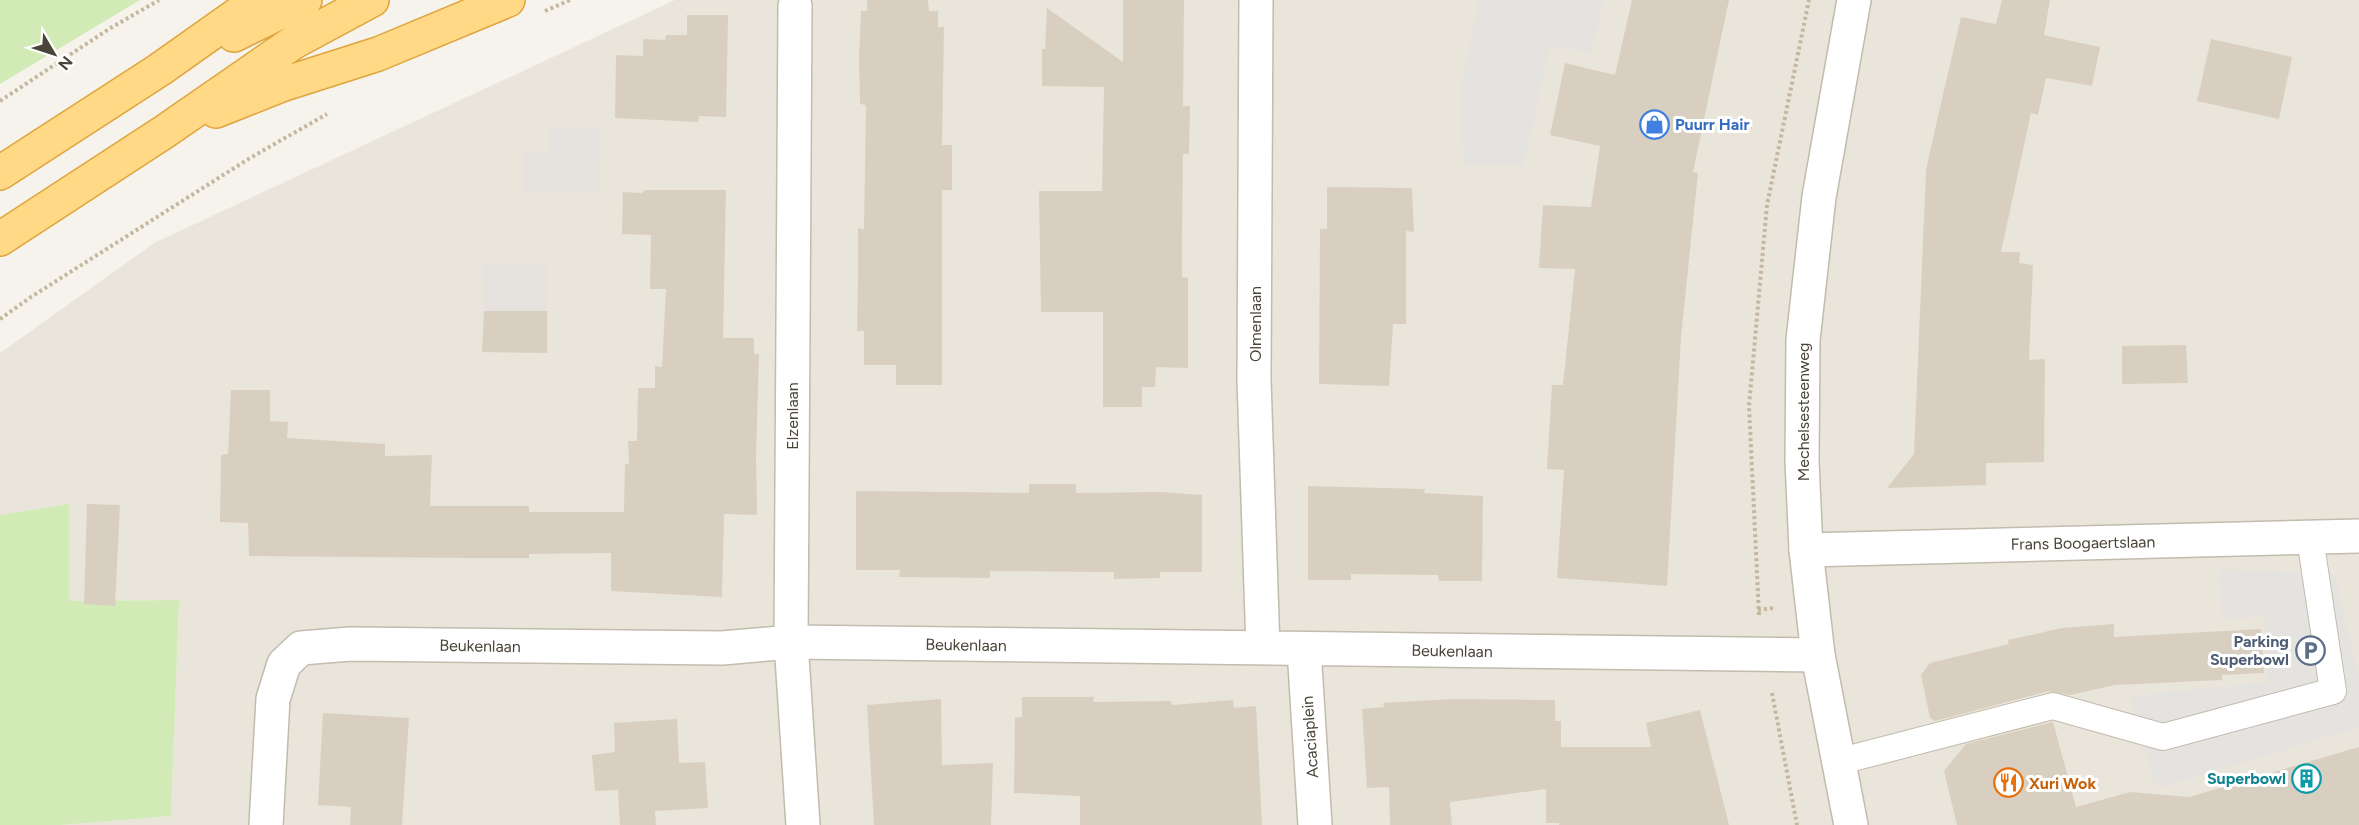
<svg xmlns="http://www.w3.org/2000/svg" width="2359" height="825" viewBox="0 0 2359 825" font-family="Figtree,sans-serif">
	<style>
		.residential { fill: #eae5da }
		.industrial { fill: #e6e2dd }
		.green { fill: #d2eab5 }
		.parking { fill: #e5e3e0 }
		.building { fill: #d8cfc1 }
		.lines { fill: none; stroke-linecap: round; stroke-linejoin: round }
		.service-casing { stroke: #c2bbae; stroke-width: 28 }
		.minor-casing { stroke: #c2bbae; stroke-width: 36 }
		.tertiary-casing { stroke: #c2bbae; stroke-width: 36 }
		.trunk-casing { stroke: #e0a43c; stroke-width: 36 }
		.path { stroke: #c4b79f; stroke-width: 4; stroke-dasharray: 3 3; stroke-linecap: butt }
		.service { stroke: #fff; stroke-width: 26 }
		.minor { stroke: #fff; stroke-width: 33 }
		.tertiary { stroke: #fff; stroke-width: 33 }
		.trunk { stroke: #ffd985; stroke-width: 33 }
		.labels { text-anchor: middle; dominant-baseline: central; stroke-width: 6; stroke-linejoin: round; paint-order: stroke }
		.shop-label { font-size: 16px; font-weight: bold; fill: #366cbe; stroke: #fff; text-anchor: start }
		.street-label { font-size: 16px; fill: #4b4439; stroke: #fff }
		.service-label { font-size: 16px; font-weight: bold; fill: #4e5e75; stroke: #fff; text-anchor: end }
		.culture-label { font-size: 16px; font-weight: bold; fill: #0d838f; stroke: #fff; text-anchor: end }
		.food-label { font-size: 16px; font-weight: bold; fill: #c56008; stroke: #fff; text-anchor: start }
	</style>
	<rect width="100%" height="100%" fill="#f6f3ec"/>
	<path class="residential" d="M 675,0 L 2359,0 L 2359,825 L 61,825 L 171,816 L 179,600 L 68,601 L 69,504 L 0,515 L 0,353 L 154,243 Z"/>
	<path class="industrial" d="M 550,127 L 601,127 L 600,192 L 522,191 L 522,151 L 549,152 Z
		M 482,264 L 546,265 L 547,311 L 484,311 Z"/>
	<path class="green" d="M 0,0 L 140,0 L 0,84 Z
		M 69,504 L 69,601 L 179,600 L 171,816 L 61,825 L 0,825 L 0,515 Z"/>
	<path class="parking" d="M 1478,0 L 1604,0 L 1591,54 L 1550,45 L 1524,166 L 1463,165 L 1460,94 Z
		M 2219,569 L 2335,574 L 2359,680 L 2359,727 L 2156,789 L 2129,696 L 2268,682 L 2265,616 L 2221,620 Z"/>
	<path class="building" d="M 867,0 L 928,0 L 929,11 L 938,11 L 938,27 L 944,27 L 942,145 L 952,145 L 952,190 L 942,190 L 942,385 L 896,385 L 896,365 L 864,365 L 864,331 L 857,331 L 858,276 L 858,228 L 864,229 L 866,105 L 860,104 L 859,58 L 861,11 L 867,11 Z
		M 1123,0 L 1184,0 L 1183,106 L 1190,106 L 1189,154 L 1183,154 L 1182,236 L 1182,277 L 1188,278 L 1188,368 L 1156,367 L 1155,387 L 1142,387 L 1142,407 L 1103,407 L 1103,312 L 1041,312 L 1039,191 L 1102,191 L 1104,87 L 1042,86 L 1042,49 L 1045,49 L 1047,8 L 1123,62 Z
		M 1632,0 L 1729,0 L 1693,172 L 1698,173 L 1681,337 L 1667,586 L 1557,578 L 1564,470 L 1547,469 L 1552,385 L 1563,385 L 1575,269 L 1539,268 L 1543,205 L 1591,207 L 1600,146 L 1550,135 L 1565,63 L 1615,75 Z
		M 2002,0 L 2050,0 L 2044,35 L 2100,47 L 2092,86 L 2046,78 L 2038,115 L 2031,113 L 2001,252 L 2020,252 L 2019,263 L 2033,265 L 2029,360 L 2045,359 L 2044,462 L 1986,463 L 1986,485 L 1887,488 L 1914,454 L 1926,170 L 1938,116 L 1961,17 L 1996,24 Z
		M 687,15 L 728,15 L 726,117 L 699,116 L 698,122 L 615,118 L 616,55 L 643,56 L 643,39 L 665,40 L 666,35 L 687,35 Z
		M 2211,39 L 2292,57 L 2279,119 L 2197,101 Z
		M 1327,187 L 1412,188 L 1414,232 L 1406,231 L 1406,324 L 1393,324 L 1389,386 L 1319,384 L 1320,229 L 1327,229 Z
		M 646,190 L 726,190 L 723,338 L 754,338 L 754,354 L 759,354 L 756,457 L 757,515 L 724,514 L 722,597 L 611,591 L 611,553 L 529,554 L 529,558 L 468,558 L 249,556 L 248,523 L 220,522 L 221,455 L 228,454 L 231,390 L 270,390 L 270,421 L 288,422 L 287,438 L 385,444 L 385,456 L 432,455 L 430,506 L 529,506 L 529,512 L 624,512 L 625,464 L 629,464 L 628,441 L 637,441 L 638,388 L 655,388 L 655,366 L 662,367 L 666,289 L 650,289 L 651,235 L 622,234 L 623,192 L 641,193 Z
		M 484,311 L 547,311 L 547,353 L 482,352 Z
		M 2186,345 L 2188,383 L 2122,384 L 2122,346 Z
		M 1029,484 L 1076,484 L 1076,493 L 1161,492 L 1202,495 L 1202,572 L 1160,572 L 1160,578 L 1114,579 L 1114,572 L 990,571 L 990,578 L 899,577 L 900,570 L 856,570 L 856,491 L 1029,493 Z
		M 1308,486 L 1425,489 L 1424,493 L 1483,496 L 1482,581 L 1439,581 L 1438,575 L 1351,574 L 1351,580 L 1308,580 Z
		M 87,504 L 120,505 L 115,606 L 84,604 Z
		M 2114,624 L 2114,637 L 2261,629 L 2264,673 L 2222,675 L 2222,680 L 2115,685 L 2070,695 L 2049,691 L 1935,721 L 1930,718 L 1921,675 L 1930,663 L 2009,644 L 2008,640 L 2062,628 Z
		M 1022,697 L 1094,697 L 1093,702 L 1171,701 L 1172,705 L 1233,700 L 1234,708 L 1256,706 L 1262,825 L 1080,825 L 1080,796 L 1014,793 L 1015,718 L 1022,717 Z
		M 941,699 L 942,765 L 993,763 L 991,825 L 874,825 L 867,705 Z
		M 1452,699 L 1555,700 L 1555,721 L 1561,721 L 1561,747 L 1651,747 L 1646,723 L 1700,710 L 1729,825 L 1559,825 L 1559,823 L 1546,823 L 1546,789 L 1450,802 L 1452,825 L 1390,825 L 1389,787 L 1367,788 L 1362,709 L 1384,707 L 1383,703 Z
		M 323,713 L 409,718 L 402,825 L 350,825 L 351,807 L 318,805 Z
		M 677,719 L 679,763 L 705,762 L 708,808 L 655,811 L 656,825 L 620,825 L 618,790 L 595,791 L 592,755 L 615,752 L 614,723 Z
		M 2053,722 L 2076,807 L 2130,792 L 2189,797 L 2359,747 L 2359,825 L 1957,825 L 1944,771 L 1966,744 Z"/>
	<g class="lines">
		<defs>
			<path id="service" d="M 1837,762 L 2053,706 L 2163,737 L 2333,691 L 2310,538"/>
			<path id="minor" d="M 1256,0 L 1254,380 L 1263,648
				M 795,6 L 791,642 L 803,825
				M 1806,550 L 2359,536
				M 1304,649 L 1315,825
				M 266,825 L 273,699 L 284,664 L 301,648 L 350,644 L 722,648 L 791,642 L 1818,655"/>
			<path id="tertiary" d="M 1851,825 L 1818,655 L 1806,550 L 1802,461 L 1803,340 L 1819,197 L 1854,0"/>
			<path id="trunk" d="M 234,35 L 305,0
				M 216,111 L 284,84 L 378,54 L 508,0
				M 0,173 L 159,70 L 258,0
				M 0,239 L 164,132 L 294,42 L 372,0"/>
		</defs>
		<use href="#service" class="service-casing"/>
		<use href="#minor" class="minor-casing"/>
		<use href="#tertiary" class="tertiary-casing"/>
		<use href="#trunk" class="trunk-casing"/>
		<path class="path" d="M 545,11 L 570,0
			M 0,101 L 109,29 L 159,0
			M 0,319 L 31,297 L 250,158 L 327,114
			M 1758,610 L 1773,608
			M 1759,615 L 1749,406 L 1767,205 L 1809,0
			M 1772,693 L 1797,825"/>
		<use href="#service" class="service"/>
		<use href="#minor" class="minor"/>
		<use href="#tertiary" class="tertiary"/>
		<use href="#trunk" class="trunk"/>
	</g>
	<defs>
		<symbol id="shop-ring" viewBox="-11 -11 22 22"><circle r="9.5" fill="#fff" stroke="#3f7fe0" stroke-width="1.5"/><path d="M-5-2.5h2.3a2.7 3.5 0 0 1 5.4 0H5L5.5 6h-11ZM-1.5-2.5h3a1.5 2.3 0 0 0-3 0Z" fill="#3f7fe0"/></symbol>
		<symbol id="parking-ring" viewBox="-11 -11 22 22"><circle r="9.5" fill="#fff" stroke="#5c6f8a" stroke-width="1.5"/><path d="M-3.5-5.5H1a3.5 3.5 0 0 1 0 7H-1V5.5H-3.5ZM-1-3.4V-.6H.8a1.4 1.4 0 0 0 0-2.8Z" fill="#5c6f8a"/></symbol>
		<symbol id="building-ring" viewBox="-11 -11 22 22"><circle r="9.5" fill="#fff" stroke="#0f9aa8" stroke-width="1.5"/><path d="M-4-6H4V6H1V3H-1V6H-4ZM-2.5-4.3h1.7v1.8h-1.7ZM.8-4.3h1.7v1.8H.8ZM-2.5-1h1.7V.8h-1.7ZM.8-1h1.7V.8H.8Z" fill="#0f9aa8"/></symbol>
		<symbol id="restaurant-ring" viewBox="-11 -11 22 22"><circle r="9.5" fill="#fff" stroke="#e8710a" stroke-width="1.5"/><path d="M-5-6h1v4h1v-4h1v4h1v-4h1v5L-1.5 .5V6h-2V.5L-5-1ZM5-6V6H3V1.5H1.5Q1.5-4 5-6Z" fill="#e8710a"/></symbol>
	</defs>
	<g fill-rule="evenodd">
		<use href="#shop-ring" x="1638" y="108" width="33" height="33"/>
		<use href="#parking-ring" x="2294" y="634" width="33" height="33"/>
		<use href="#building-ring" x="2290" y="762" width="33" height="33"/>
		<use href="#restaurant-ring" x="1992" y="766" width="33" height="33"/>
	</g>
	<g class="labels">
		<g class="shop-label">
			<text x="1675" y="124">Puurr Hair</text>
		</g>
		<g class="street-label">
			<text transform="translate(1255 324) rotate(-90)">Olmenlaan</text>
			<text transform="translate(1803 412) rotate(-90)">Mechelsesteenweg</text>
			<text transform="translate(792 416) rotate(-90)">Elzenlaan</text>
			<text transform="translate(2083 543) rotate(-1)">Frans Boogaertslaan</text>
			<text transform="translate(966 645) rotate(1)">Beukenlaan</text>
			<text transform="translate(480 646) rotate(1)">Beukenlaan</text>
			<text transform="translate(1452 651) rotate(1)">Beukenlaan</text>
			<text transform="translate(1310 737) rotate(-94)">Acaciaplein</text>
		</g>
		<g class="service-label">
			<text x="2289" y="641">Parking<tspan x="2289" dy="18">Superbowl</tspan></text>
		</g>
		<g class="culture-label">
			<text x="2286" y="778">Superbowl</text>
		</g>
		<g class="food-label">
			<text x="2029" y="783">Xuri Wok</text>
		</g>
	</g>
	<g transform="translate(54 54) rotate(129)" stroke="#ffffff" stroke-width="4.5" paint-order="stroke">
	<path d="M0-4.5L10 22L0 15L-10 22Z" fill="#4b4439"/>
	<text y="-9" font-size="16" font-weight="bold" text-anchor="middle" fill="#4b4439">N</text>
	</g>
</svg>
